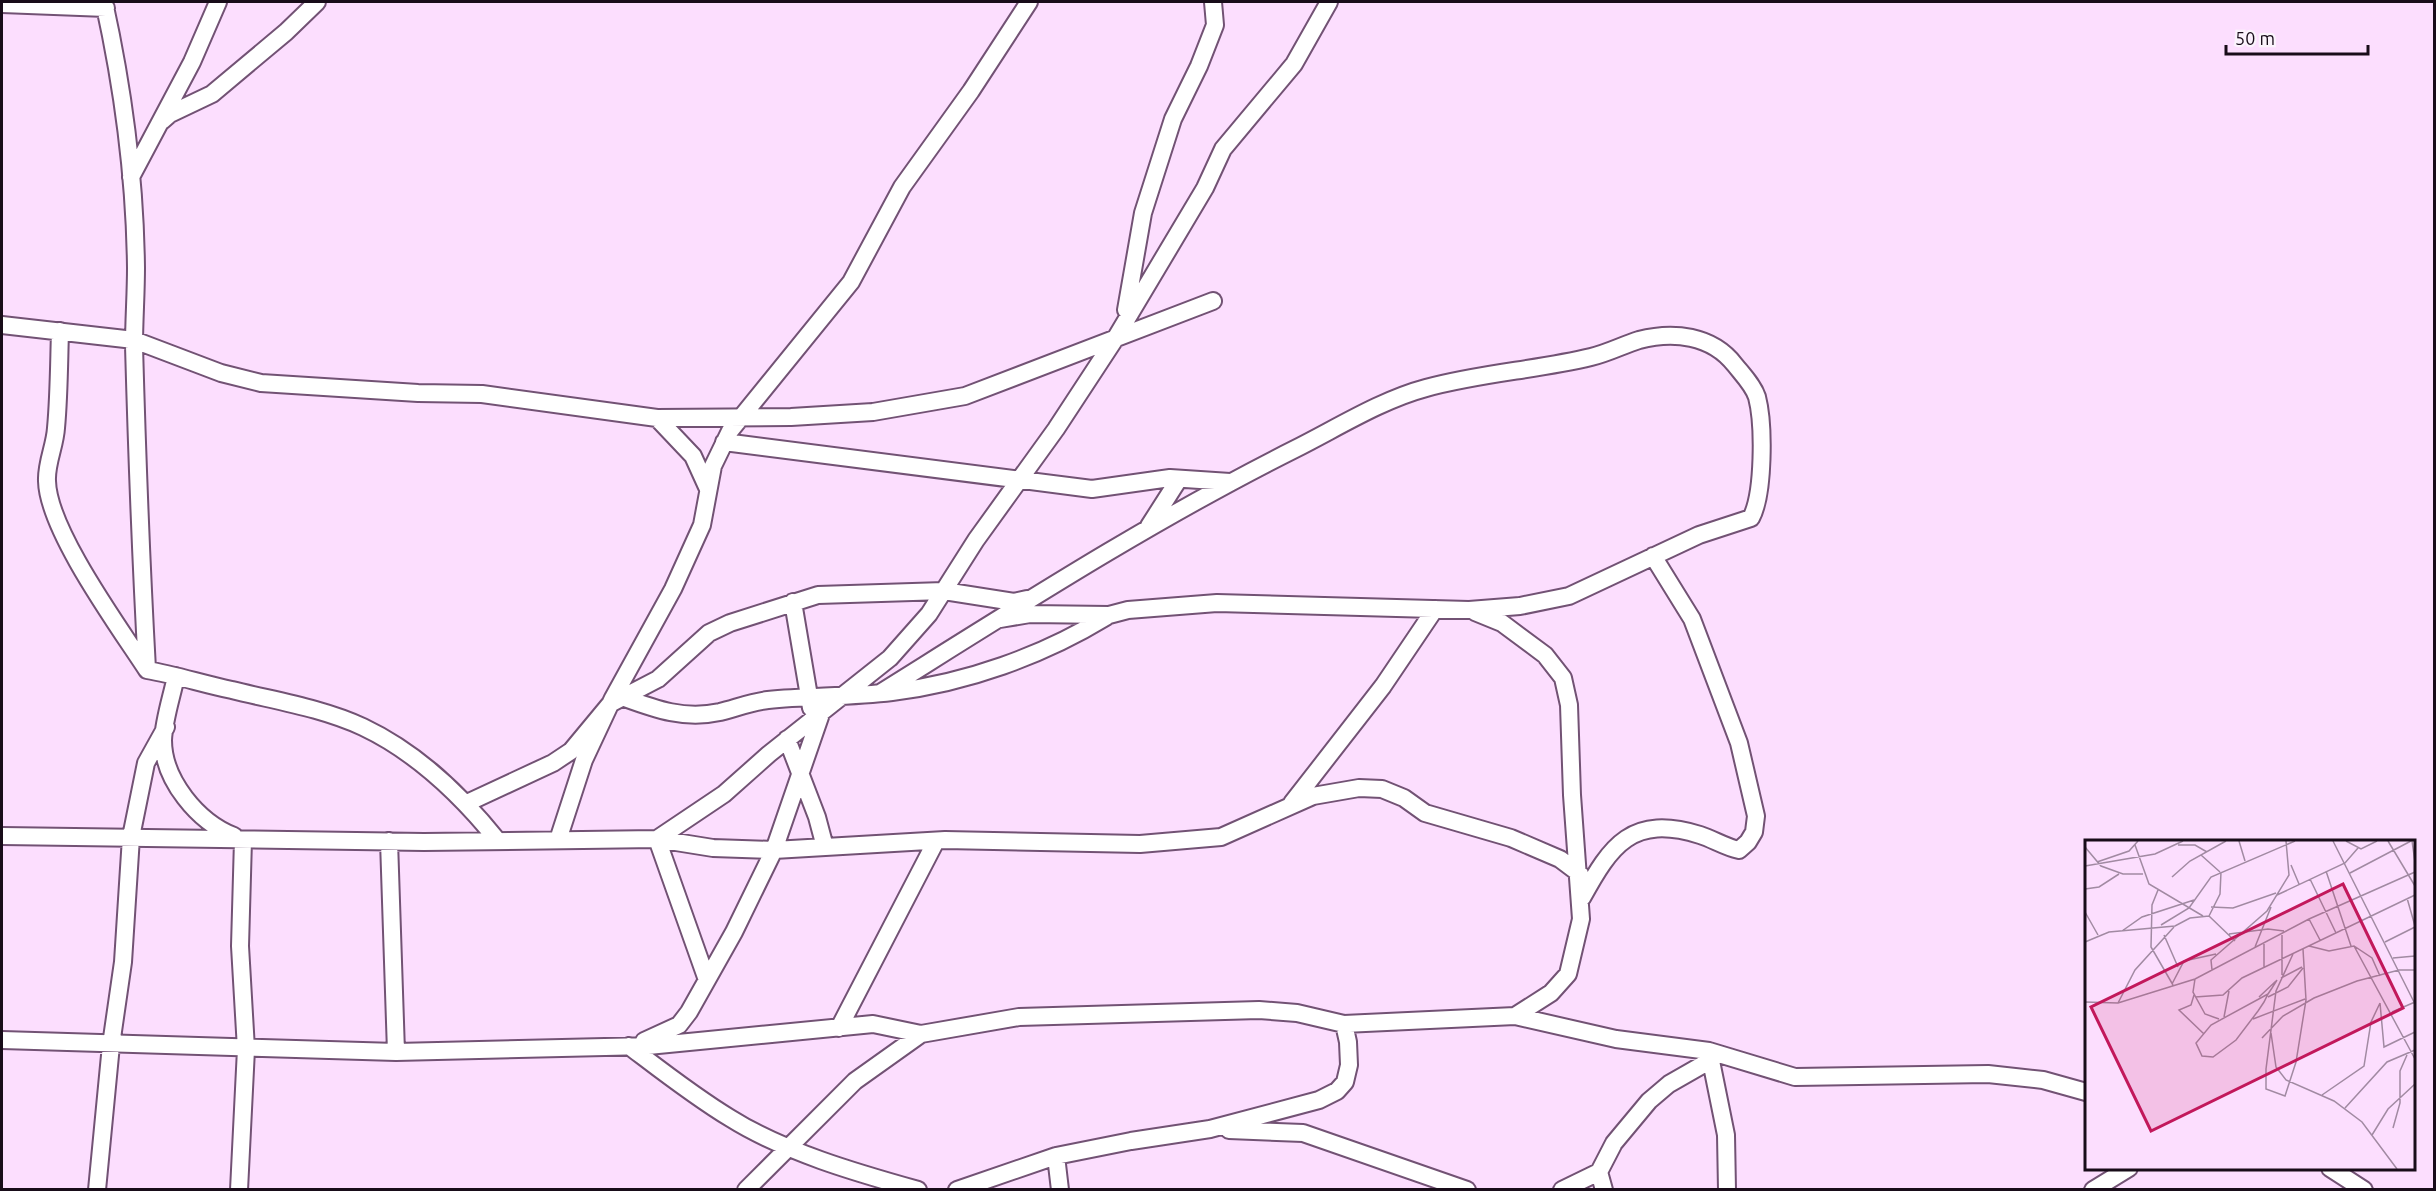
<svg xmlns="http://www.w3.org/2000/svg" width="2436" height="1191" viewBox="0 0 2436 1191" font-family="Ubuntu,sans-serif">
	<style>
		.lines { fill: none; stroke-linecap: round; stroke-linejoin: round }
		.street-casing { stroke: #725274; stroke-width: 20 }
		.street { stroke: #fff; stroke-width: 16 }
		.inset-road { fill: none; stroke: #a18aa2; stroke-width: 1.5 }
		.view { fill: #c2185b; fill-opacity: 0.15; stroke: #c2185b; stroke-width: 3 }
		.inset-edge { fill: none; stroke: #180c19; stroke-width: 3 }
	</style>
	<rect width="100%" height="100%" fill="#fcdefe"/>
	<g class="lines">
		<defs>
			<path id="street" d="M 104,2 C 123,88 135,179 136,268 C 136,294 134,320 134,346 C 137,454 141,561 147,669
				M 2,4 L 106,8
				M 162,121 L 170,114 L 212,94 L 286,32 L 317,2
				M 131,177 L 192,62 L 218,2
				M 1126,310 L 1143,213 L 1173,119 L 1199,66 L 1215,25 L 1213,2
				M 2,325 L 134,340 L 221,373 L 261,383 L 418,393 L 482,394 L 657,418 L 791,417 L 873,412 L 965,396 L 1213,301
				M 60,331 C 59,363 59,396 56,428 C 55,446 46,463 47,481 C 48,530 119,627 147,670 C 176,675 203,684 232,690 C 276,701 322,708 363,727 C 418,753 461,795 498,841
				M 657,418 L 693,456 L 708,489
				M 724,442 L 1092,489 L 1170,478 L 1230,482
				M 1149,526 L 1179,479
				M 793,602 L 811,708
				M 1475,612 L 1502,623 L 1545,655 L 1563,678 L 1569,705 L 1572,795 L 1581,919 L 1568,974 L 1551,993 L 1515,1016
				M 176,676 C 172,696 164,719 163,740 C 163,780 198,822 234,836
				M 880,693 C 1016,608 1151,521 1295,449 C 1337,428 1381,400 1426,388 C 1480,373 1537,370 1591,357 C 1608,353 1623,345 1639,340 C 1673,331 1712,335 1735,365 C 1743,375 1753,385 1757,397 C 1764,424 1764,494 1751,518 L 1699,535 L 1569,596 L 1520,606 L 1469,610 L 1217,603 L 1128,610 L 1109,615 L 1030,614 L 1000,619
				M 622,697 C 655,709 684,720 720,712 C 736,708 751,702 768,700 C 809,696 851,697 892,692 C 966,683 1042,656 1106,617
				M 787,739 L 817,817 L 825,847
				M 467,803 L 553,763 L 571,751 L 610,704 L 658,679 L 709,633 L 730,623 L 818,595 L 944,591 L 1014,602 L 1027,599
				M 1292,803 L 1383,686 L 1435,609
				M 2,836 L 424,842 L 657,839 L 713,848 L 774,850 L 945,840 L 1140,844 L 1221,837 L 1313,796 L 1359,788 L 1382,789 L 1404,798 L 1425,813 L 1511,838 L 1560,859 L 1580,874
				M 657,839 L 724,794 L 769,754 L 890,658 L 929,614 L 976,540 L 1056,429 L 1115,339 L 1205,188 L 1223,149 L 1294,64 L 1329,2
				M 657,839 L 707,980
				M 558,840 L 584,760 L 613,698 L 673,589 L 702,525 L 713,466 L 730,431 L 851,282 L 902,187 L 971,91 L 1029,2
				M 389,841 L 396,1052
				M 1582,898 C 1611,845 1632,814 1700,835 C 1713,839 1725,847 1739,850 L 1748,842 L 1754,832 L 1756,816 L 1739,743 L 1692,619 L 1653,556
				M 839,1028 L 936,841
				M 2,1040 L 396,1052 L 648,1046 L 873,1024 L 921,1034
				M 644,1041 L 679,1025 L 689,1012 L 734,932 L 774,850 L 821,714
				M 629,1046 C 662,1071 695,1097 730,1118 C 784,1152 857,1173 918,1190
				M 1709,1051 L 1726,1135 L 1727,1190
				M 1229,1130 L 1303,1133 L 1467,1190
				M 1056,1156 L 1060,1190
				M 2330,1168 L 2364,1190
				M 1599,1172 L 1604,1190
				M 97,1190 L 111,1045 L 123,962 L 131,837 L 146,763 L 166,727
				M 239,1190 L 246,1049 L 240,946 L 243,840
				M 746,1190 L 855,1081 L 921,1034 L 1019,1017 L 1259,1010 L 1297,1013 L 1344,1024 L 1515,1016 L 1616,1039 L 1709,1051 L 1795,1077 L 1988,1074 L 2043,1080 L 2086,1092
				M 957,1190 L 1056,1156 L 1131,1141 L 1210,1129 L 1319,1100 L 1337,1091 L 1345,1082 L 1349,1065 L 1348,1042 L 1344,1024
				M 1562,1190 L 1599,1172 L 1614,1143 L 1649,1101 L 1669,1084 L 1711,1060
				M 2093,1190 L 2129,1168"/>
		</defs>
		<use href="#street" class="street-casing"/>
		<use href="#street" class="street"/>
	</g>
	<g transform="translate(2085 840)">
		<rect width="330" height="330" fill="#fcdefe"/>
		<path class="inset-road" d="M 154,1 L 160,21M 248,1 L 330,164M 261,1 L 276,9 L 292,1M 303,1 L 330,46M 327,1 L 330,22M 50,5 L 64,44 L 118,76M 93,5 L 110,5 L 122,12M 0,7 L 16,26 L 38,34 L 58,34M 116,15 L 135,32M 12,22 L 44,11 L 53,1M 206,25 L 214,44M 0,26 L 70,14 L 98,1M 241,31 L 266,106M 265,33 L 326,1M 87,37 L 105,21 L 141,1M 225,39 L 251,93M 0,49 L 14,47 L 34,34M 73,50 L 67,65 L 66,107 L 88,145M 192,55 L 260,23 L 273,8M 322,58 L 330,86M 126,67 L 148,68 L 191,53M 0,72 L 13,95M 124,76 L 135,54 L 136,32M 124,76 L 150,101M 224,79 L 235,100M 76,85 L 104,68 L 126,37 L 210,1M 37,91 L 57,77 L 109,60M 144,94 L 183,89 L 199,91M 79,95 L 93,127M 197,95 L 197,135M 0,102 L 24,92 L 90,86 L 105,78 L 124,76M 300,102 L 330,87M 224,106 L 244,111 L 269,106 L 287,118 L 295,136M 269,106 L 330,219M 170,107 L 186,67M 208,114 L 191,151 L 181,229 L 181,249 L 200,256 L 211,222 L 221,160 L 218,109M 308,118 L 330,116M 179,128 L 179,104M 127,130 L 126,120 L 182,71 L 204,35 L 201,1M 196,138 L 217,127M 110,139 L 108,152 L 120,174 L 134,179M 87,144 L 99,121 L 131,114M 183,154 L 126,185 L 111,203 L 117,216 L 128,217 L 151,200 L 173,171 L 179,162 L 183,154 L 187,148 L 192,140M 109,155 L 106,165 L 94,170 L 119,194M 110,157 L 138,155 L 157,138 L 330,55M 174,157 L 191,141M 183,157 L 203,147 L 218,128M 0,162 L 33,163 L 110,139 L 224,79 L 330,32M 33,163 L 50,130 L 89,87M 295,163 L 299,207 L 330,192M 307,172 L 330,162M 139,177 L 144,151M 168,179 L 220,159M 186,193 L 191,227 L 201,240 L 249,261 L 277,282 L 312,329M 177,198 L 198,176 L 229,158 L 272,141 L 314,130 L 330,130M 237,255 L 279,226 L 286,182 L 295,163M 260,268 L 302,222 L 330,210M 308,288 L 315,263 L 315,231 L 322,215M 287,295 L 303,269 L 330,244"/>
		<path class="view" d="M 258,44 L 318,168 L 66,291 L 6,167 Z"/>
		<rect width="330" height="330" class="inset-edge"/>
	</g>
	<rect width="2436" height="1191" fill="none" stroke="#180c19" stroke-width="6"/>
	<path d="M2226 45v9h142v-9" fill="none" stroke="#180c19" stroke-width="3"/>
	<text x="2235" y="45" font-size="18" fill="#180c19" stroke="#fbf4fc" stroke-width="4.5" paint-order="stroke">50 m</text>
</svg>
